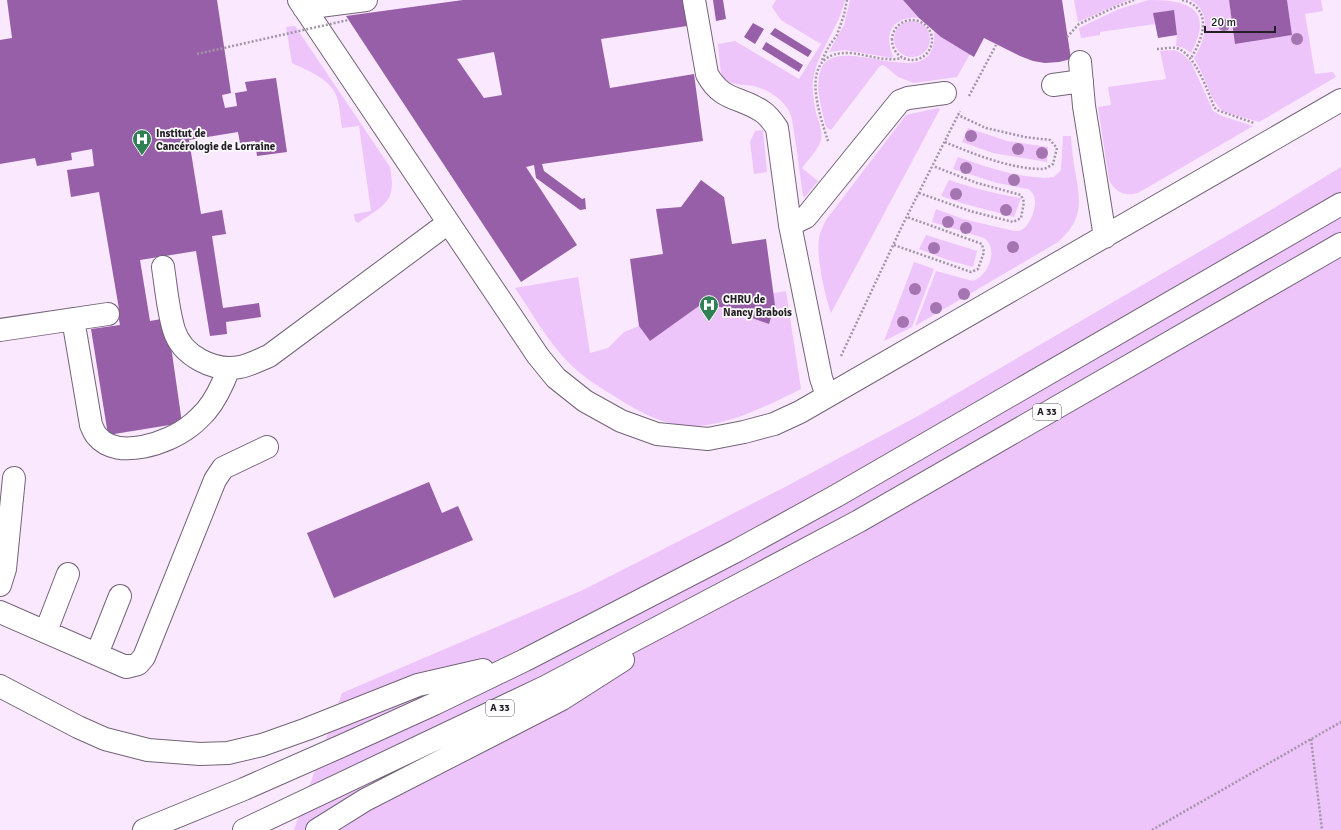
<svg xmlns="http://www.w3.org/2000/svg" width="1341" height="830" viewBox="0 0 1341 830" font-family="Signika,sans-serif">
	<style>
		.green { fill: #eec5fb }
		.building { fill: #975fa8; fill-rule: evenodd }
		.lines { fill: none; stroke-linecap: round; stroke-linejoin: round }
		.minor-casing { stroke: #736477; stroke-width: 24 }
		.highway-casing { stroke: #736477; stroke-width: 24 }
		.path { stroke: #a295a5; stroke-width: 2.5; stroke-dasharray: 2 2; stroke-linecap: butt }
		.minor { stroke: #fff; stroke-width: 22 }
		.highway { stroke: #fff; stroke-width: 22 }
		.path-bridge { stroke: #a295a5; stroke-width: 2.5; stroke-dasharray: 2 2; stroke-linecap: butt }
		.tree { fill: #a575b2 }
		.labels { text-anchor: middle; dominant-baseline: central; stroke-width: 3.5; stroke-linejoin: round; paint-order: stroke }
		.shield { fill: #fcfcfc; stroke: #656166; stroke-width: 1 }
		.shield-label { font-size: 10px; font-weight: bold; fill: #241e26 }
		.poi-label { font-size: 11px; font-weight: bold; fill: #241e26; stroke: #fcfcfc; text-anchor: start }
	</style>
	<rect width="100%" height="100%" fill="#f9e8fe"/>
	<path class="green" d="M 776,0 L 845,0 C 838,30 818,50 813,80 C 812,91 814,103 816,113 C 819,123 824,133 820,143 C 817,151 807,161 802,168 L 818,181 L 805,197 L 803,196 C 800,177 798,157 795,138 C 793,129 793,119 789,111 C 782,99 770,91 757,87 C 745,83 728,88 721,74 L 718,44 L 735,41 L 799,79 L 821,44 L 781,20 L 772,7 Z
		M 850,0 L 903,0 L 919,18 C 893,16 883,33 893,56 L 892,58 L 845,50 L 829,52 L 844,25 Z
		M 1074,0 L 1128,0 L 1078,22 Z
		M 1149,0 C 1190,0 1214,9 1191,53 L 1184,48 L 1176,46 L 1177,35 L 1173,10 L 1154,13 L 1155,24 L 1100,32 L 1100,35 L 1081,38 L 1079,28 L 1119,9 Z
		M 1190,0 L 1229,0 L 1236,44 L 1292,35 L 1287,0 L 1321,0 L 1323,11 L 1305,14 L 1315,74 L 1333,72 L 1336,77 L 1259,122 L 1225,112 L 1219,108 L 1213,99 L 1201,71 L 1194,58 C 1206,40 1213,11 1190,0 Z
		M894 39a18 18 0 1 1 36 0a18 18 0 1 1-36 0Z
		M 295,26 L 390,167 C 397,203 384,204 358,223 L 355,221 L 354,214 L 371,211 L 359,126 L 342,128 C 340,117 340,103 335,93 C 328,78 306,70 292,63 L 286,27 Z
		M 934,30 L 970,54 L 957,77 L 914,83 L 898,77 L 885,66 L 882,65 L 879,67 L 831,130 L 827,128 L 825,124 C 822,108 815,88 820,72 C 833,25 940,103 934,30 Z
		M 1174,50 L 1181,53 L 1191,62 L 1213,111 L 1222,116 L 1253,126 L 1138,193 C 1125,197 1115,192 1109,180 L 1098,107 L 1111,105 L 1108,87 L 1166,79 L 1160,51 Z
		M 938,108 L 940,109 L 831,313 C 825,295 816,257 819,238 C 820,232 823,226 826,220 L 906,115 Z
		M 968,128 L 1007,141 L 1048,147 L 1047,162 L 993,153 L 962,142 Z
		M 763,130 L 767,172 L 754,174 L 750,142 L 755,131 Z
		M 1063,136 L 1071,136 C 1072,149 1073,163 1076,176 C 1081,205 1082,221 1058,242 L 915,326 L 936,271 L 973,281 C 989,275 999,249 984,238 L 932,222 L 936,209 L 963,219 L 1014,231 C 1016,231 1019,231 1021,230 C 1030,227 1038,205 1034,196 C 1033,193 1030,190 1028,189 L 997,183 L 953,169 L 958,157 C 983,166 1027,181 1054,177 L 1061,170 Z
		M 1341,167 L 1341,830 L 294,830 L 342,693 L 583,590 L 785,487 L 918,416 L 1271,210 Z
		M 949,180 C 973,188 996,194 1021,198 L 1014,217 L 965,204 L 941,196 Z
		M 926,235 L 977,251 L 973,267 L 948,260 L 919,249 Z
		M 914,262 L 934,269 L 912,327 L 884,341 Z
		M 578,277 L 590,353 L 608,348 L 624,332 L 639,326 L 650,341 L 699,306 L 703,309 L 711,307 L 712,304 L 786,291 L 801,389 C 771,404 727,426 693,426 C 661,426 635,409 609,393 C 595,384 582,376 570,364 C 548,342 532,313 515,288 Z"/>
	<path class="building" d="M 7,0 L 217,0 L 231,93 L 222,95 L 225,108 L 237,106 L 235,93 L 247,91 L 245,82 L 276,78 L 287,152 L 257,156 L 255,141 L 240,143 L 238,132 L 189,140 L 201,214 L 222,210 L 226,234 L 212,236 L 223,308 L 259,303 L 261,317 L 226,322 L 227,334 L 210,336 L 196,251 L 140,260 L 150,321 L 167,318 L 182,423 L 108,435 L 91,329 L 120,325 L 117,309 L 119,309 L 99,192 L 71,197 L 67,170 L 94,166 L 92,149 L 71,153 L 72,160 L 37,166 L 35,158 L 0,164 L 0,40 L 12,38 Z
		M 463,0 L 683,0 L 687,26 L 601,39 L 610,88 L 694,74 L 703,141 L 542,164 L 544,171 L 582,199 L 585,198 L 586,209 L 580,210 L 536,178 L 534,165 L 526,167 L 577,245 L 521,282 L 346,16 ZM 494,52 L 502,95 L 484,98 L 457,59 Z
		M 713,0 L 723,0 L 726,19 L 716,21 Z
		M 903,0 L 1062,0 L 1071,59 L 1059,62 L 1045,63 L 1033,61 L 1020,56 L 984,38 L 974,57 L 941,37 L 919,18 Z
		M 1229,0 L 1287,0 L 1292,35 L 1235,44 Z
		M 1174,10 L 1177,35 L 1158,38 L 1153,13 Z
		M 753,23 L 764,29 L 755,44 L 744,37 Z
		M 775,28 L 812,51 L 808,57 L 770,34 Z
		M 766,42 L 803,65 L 799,72 L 762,49 Z
		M 701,180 L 724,197 L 732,244 L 766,239 L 775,305 L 769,324 L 712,304 L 711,307 L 703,309 L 699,306 L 650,341 L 639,326 L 630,259 L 663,254 L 656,209 L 681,207 Z
		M 429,482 L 442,513 L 458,506 L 473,540 L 334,598 L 307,533 Z"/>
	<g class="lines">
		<defs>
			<path id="minor" d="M 299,0 L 538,356 L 556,378 L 585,401 L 621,421 L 657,434 L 708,439 L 744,432 L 774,424 L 800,412 L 1341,100
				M 694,0 L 707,74 C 722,102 740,96 763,112 C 769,116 773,122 777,128 L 790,225 L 821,378 L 827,396
				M 304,8 L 366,0
				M 1080,62 L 1084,106 L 1105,237
				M 1053,85 L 1082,81
				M 790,225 L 806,217 L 900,101 L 908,98 L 945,93
				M 163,267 C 166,287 168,311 174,330 C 182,356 214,372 240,367 C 250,365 259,360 269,356 L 448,223
				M 73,319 L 91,425 C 93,429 94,433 97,436 C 117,461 169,443 190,426 C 196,422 201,416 206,411 C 217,398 223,384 229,368
				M 0,330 L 108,314
				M 0,585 L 5,569 L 14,478
				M 0,612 L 126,667 L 138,664 L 144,657 L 215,480 L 223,468 L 267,447
				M 46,631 L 68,574
				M 97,654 L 120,596"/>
			<path id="highway" d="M 0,686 L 78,727 L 105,739 L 148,750 L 200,754 L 228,753 L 262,745 L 307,729 L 418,685 L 483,670
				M 144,830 L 244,789 L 346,744 L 434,704 L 525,660 L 736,551 L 836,496 L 1341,204
				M 244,830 L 545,687 L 752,578 L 859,521 L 1341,244
				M 317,830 L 365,800 L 562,699 L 623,660"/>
		</defs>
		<use href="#minor" class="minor-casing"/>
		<use href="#highway" class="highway-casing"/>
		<path class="path" d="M 1182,0 C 1213,8 1204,37 1191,58
			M892 40a20 20 0 1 1 40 0a20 20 0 1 1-40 0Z
			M 1067,37 L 1079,24 L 1113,8 L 1134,0
			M 1157,49 C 1163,49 1170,47 1176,48 C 1194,52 1208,91 1214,107 L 1217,110 L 1254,123
			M 822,60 L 829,46 L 837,35 L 844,15 L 847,0
			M 969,96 L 996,45
			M 828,141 C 818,110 797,50 851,53 C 869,55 884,62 902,58
			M 945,142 C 973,154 1011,169 1042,169 C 1046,169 1050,166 1053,164 L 1057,148 L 1050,140 L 1025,137 L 986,128 L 958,115
			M 919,193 L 970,211 L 1013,222 L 1021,218 L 1024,202 L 1021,195 L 977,183 L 933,166
			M 894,245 L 971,272 L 978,269 L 984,252 L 982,244 L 907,217
			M 841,356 L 903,224 L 960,111
			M 1311,739 L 1322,830
			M 1152,830 L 1341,722"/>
		<use href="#minor" class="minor"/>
		<use href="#highway" class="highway"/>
		<path class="path-bridge" d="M 197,54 L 348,20"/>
	</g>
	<g class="tree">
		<circle cx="1224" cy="25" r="6"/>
		<circle cx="1297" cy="39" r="6"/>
		<circle cx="971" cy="136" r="6"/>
		<circle cx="1018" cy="149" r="6"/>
		<circle cx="1042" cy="153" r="6"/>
		<circle cx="966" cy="168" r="6"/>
		<circle cx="1014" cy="180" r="6"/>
		<circle cx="956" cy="194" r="6"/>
		<circle cx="1006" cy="210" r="6"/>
		<circle cx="948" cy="222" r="6"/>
		<circle cx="966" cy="228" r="6"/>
		<circle cx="1013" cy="247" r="6"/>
		<circle cx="934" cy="248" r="6"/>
		<circle cx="915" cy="289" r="6"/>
		<circle cx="964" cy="294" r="6"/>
		<circle cx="936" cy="308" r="6"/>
		<circle cx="903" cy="322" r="6"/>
	</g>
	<defs>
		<symbol id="hospital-pin" viewBox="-11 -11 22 30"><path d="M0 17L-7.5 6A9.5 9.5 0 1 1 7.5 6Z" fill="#2f8153" stroke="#fcfcfc"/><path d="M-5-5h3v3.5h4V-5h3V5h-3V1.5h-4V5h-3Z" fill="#fff"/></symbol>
	</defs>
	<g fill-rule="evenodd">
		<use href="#hospital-pin" x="131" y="128" width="22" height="30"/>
		<use href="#hospital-pin" x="698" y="294" width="22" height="30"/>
	</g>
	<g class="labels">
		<g class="shield">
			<rect x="1033" y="404" width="28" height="16" rx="3"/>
			<rect x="486" y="700" width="28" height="16" rx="3"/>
		</g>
		<g class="shield-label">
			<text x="1047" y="412">A 33</text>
			<text x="500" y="708">A 33</text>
		</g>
		<g class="poi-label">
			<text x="156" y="133">Institut de<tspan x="156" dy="13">Cancérologie de Lorraine</tspan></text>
			<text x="723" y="299">CHRU de<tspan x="723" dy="13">Nancy Brabois</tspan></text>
		</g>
	</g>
	<path d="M1205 26v6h70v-6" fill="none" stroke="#241e26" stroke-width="2"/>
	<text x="1211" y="26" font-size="12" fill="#241e26" stroke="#fcfcfc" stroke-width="3" paint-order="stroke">20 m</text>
</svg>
